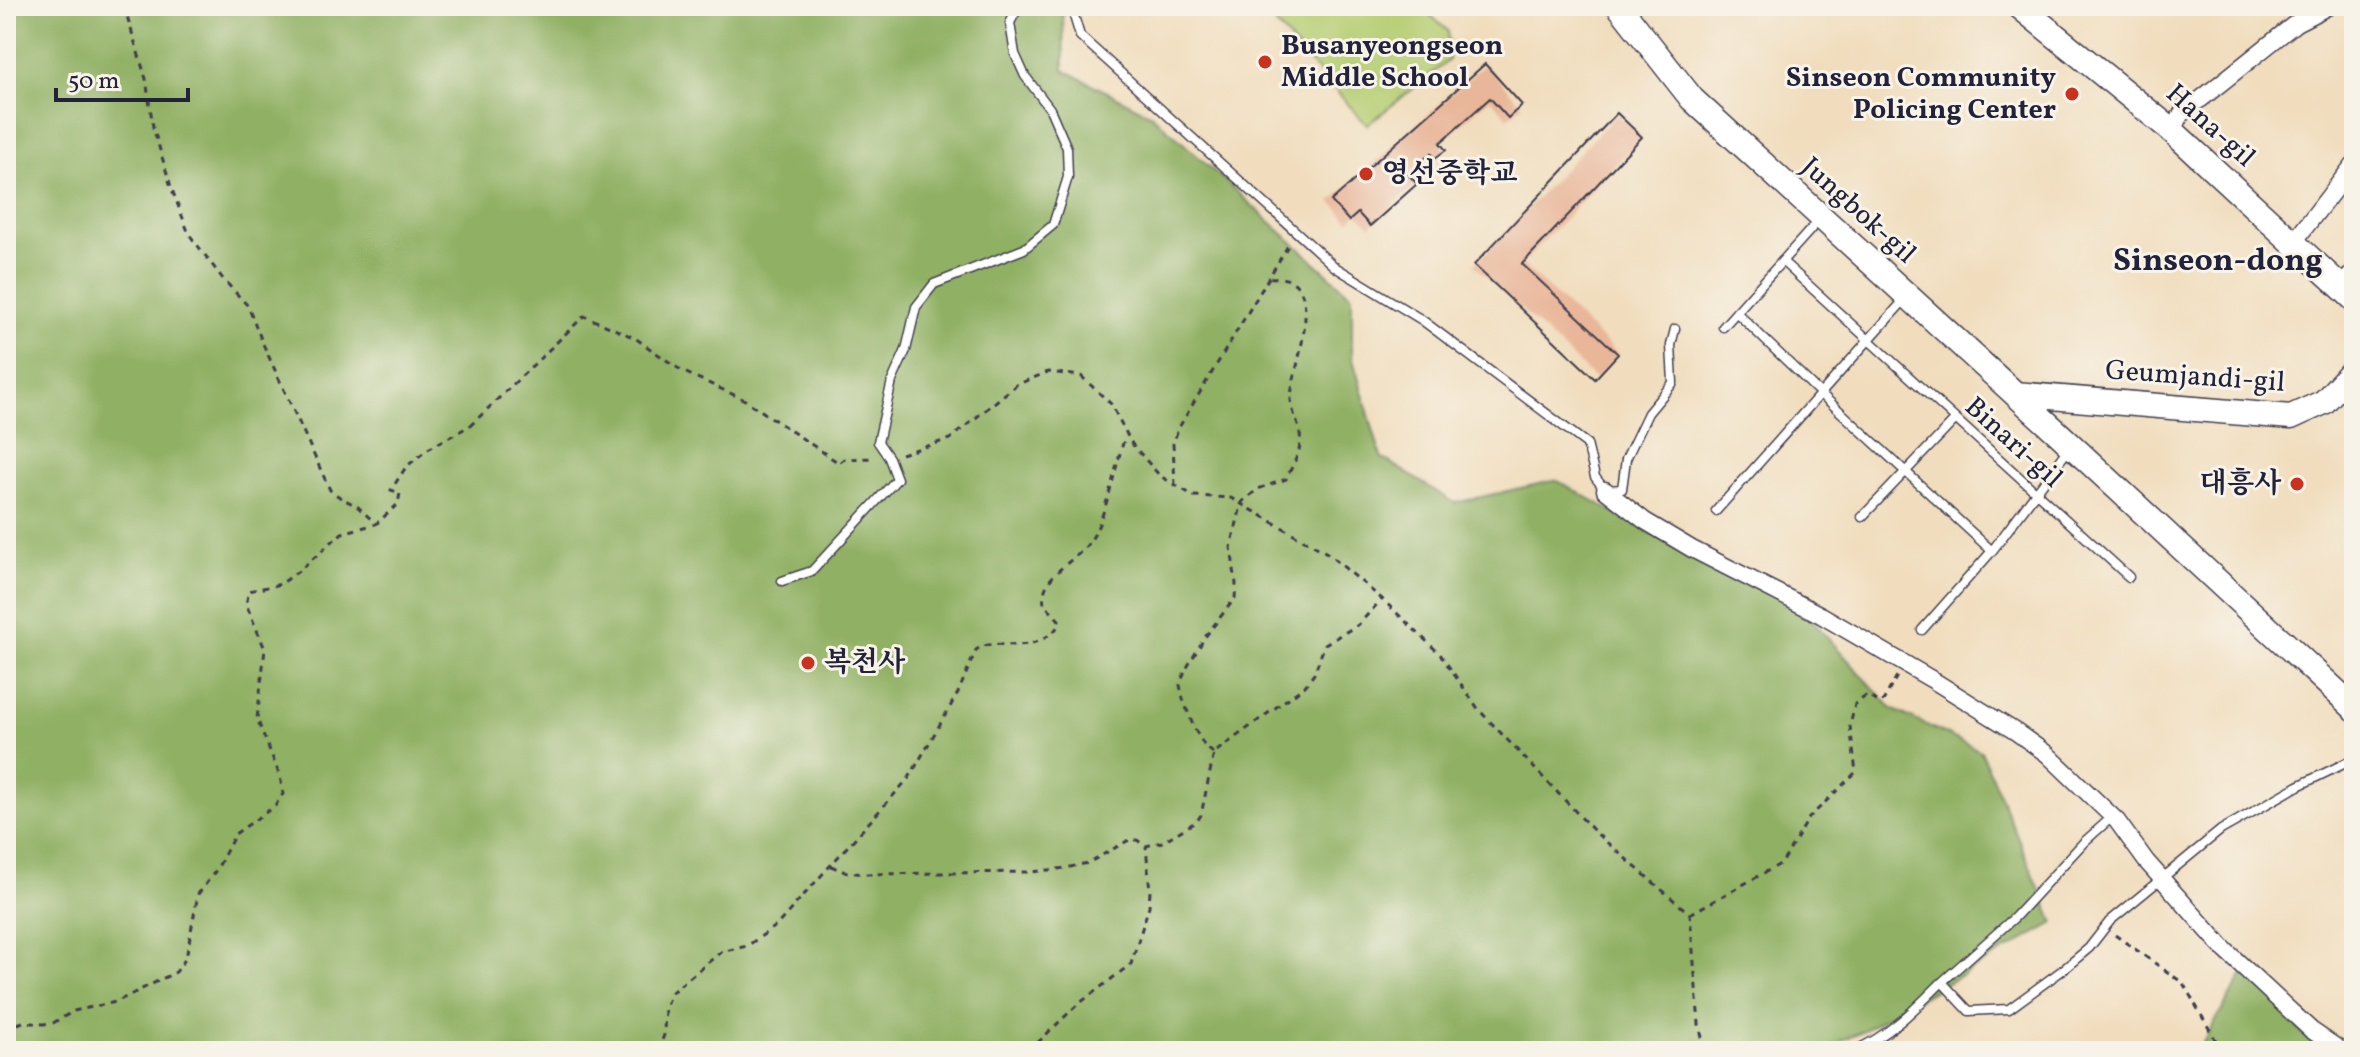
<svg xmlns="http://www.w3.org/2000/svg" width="2360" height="1057" viewBox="0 0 2360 1057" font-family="Vollkorn,'Noto Serif KR',serif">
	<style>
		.green { fill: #b6cd72; stroke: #6c7856; stroke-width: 2 }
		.forest { fill: #90b064; stroke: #596950; stroke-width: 2 }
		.building { fill: #e9b699 }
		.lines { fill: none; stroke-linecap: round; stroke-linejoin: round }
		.lane-casing { stroke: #413e4e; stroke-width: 11 }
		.street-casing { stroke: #413e4e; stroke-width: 19 }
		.secondary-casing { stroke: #413e4e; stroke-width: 27 }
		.path { stroke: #413e4e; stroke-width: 3; stroke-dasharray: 6 6; stroke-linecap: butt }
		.lane { stroke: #fff; stroke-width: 8 }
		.street { stroke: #fff; stroke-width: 16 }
		.secondary { stroke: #fff; stroke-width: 24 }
		.poi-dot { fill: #c8321e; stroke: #f7f3e8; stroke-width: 3 }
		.labels { text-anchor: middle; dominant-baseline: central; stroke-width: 6; stroke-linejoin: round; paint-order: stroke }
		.poi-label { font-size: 28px; font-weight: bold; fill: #22223b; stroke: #f7f3e8; text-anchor: start }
		.street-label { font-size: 28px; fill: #22223b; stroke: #f7f3e8 }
		.quarter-label { font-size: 32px; font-weight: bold; fill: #22223b; stroke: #f7f3e8 }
	</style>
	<rect width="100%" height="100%" fill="#f7f3e8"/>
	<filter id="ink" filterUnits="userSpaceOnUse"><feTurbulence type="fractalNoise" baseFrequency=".0125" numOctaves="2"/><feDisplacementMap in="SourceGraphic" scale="16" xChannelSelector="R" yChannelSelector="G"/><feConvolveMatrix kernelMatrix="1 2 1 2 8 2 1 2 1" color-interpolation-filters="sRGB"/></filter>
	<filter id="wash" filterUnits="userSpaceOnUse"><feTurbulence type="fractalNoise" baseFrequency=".006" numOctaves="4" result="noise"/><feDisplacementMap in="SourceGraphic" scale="32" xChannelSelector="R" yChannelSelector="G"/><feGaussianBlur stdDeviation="1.8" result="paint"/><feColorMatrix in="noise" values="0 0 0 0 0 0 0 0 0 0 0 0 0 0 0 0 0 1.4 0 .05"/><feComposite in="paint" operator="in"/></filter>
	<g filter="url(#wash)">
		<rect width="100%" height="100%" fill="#f1ddbd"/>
		<path class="green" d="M 1259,6 L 1420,6 L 1448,31 L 1449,60 L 1367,125 Z"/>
		<path class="forest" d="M 6,6 L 1060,6 L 1063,10 L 1064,70 L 1152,115 L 1352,296 L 1352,356 L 1381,457 L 1455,503 L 1556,480 L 1671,544 L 1795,601 L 1892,709 L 1981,751 L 2054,923 L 1860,1032 L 1820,1051 L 6,1051 Z
			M 2247,968 L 2318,1051 L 2198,1051 Z"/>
		<g id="blocks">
			<path class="building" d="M 1485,64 L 1522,105 L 1508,118 L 1490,98 L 1440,143 L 1446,150 L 1435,158 L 1431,153 L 1408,174 L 1417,184 L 1370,226 L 1358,213 L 1349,221 L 1331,201 Z
				M 1617,113 L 1642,137 L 1522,264 L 1618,354 L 1595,379 L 1474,265 Z"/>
		</g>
	</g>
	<g filter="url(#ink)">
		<use href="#blocks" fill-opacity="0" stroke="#413e4e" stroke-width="2"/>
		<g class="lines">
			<defs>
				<path id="lane" d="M 1071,6 L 1080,36 L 1335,267 L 1422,320 L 1587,444 L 1595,477 L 1605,490 L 1622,489 L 1626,459 L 1648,413 L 1673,383 L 1671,345 L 1675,329
					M 1782,261 L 2129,577
					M 1736,312 L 1821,394 L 1992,551
					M 1723,327 L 1821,218
					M 1716,511 L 1907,297
					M 1862,517 L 1955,420
					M 782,581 L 812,571 L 897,479 L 889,458 L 878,442 L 892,381 L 906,350 L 916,307 L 934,284 L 1024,249 L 1053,225 L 1068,177 L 1067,148 L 1050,109 L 1025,76 L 1015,54 L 1010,23 L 1019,6
					M 1922,630 L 1992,551 L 2071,446
					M 2112,817 L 2084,842 L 2015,917 L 1942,982 L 1969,1011 L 2009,1009 L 2064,969 L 2089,948 L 2110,921 L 2221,830 L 2298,786 L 2354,759
					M 1853,1051 C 1889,1036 1914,1010 1942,982"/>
				<path id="street" d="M 2170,129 L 2175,126 L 2185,108 L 2201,99 L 2296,23 L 2329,6
					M 2293,243 L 2354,164
					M 2341,287 L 2354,271
					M 1605,490 L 1645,521 L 1692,549 L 1821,615 L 1931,679 L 2016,732 L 2047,754 L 2117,821 L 2146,861 L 2225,950 L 2311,1030 L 2342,1051"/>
				<path id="secondary" d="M 1619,6 L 1692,99 L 2059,434 L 2354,708
					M 2019,6 L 2170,129 L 2354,299
					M 2015,394 L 2291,417 L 2324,402 L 2354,369"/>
			</defs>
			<use href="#lane" class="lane-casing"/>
			<use href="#street" class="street-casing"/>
			<use href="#secondary" class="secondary-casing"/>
			<path class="path" d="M 124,6 L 146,79 L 153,127 L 171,187 L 189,234 L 223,279 L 248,306 L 263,344 L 330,490 L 341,498 L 357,506 L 376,524 L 398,504 L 400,493 L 391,490 L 406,467 L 428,449 L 471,425 L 584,316 L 635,338 L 682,371 L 745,400 L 839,463 L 844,459 L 874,458
				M 901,454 L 950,439 L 1016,385 L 1048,372 L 1081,376 L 1111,404 L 1132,444 L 1160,476 L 1194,496 L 1231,498 L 1327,553 L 1382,599 L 1440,654 L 1479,710 L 1596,833 L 1690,914 L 1699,1024 L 1705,1051
				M 1175,485 L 1173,444 L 1178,429 L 1289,244
				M 1213,753 L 1204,745 L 1194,728 L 1183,699 L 1180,685 L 1185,671 L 1205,637 L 1235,598 L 1236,584 L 1231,547 L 1242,502 L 1258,489 L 1286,479 C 1291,468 1299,456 1300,444 C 1303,428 1290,413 1291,396 C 1294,364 1332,271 1269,278
				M 831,866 L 845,872 L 865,874 L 1031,872 L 1066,868 L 1088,863 L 1129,840 L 1137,840 L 1146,846 L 1162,842 L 1197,821 L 1201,815 L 1214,753 L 1305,686 L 1314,674 L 1325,644 L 1358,625 L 1382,599
				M 1690,914 L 1782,863 L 1809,818 L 1856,772 L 1850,726 L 1855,704 L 1866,696 L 1882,703 L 1897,676
				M 2115,935 L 2183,983 L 2215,1039 L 2217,1051
				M 6,1028 L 23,1022 L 43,1024 L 53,1023 L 74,1011 L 116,1002 L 176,972 L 186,958 L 198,894 L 217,869 L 235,834 L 275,806 L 283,794 L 280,776 L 257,719 L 265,649 L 246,604 L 249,591 L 281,584 L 300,570 L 342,533 L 376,524
				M 658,1051 L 664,1035 L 665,1007 L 672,992 L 721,952 L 747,946 L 776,926 L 909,778 L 958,693 L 976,650 C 995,636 1022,655 1049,635 C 1055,631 1058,628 1059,620 L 1044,604 C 1039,574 1077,562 1091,540 C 1105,518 1115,469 1123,443 L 1127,436
				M 1029,1051 L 1076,1006 L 1131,964 L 1149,906 L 1150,891 L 1146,846"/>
			<use href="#lane" class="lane"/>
			<use href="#street" class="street"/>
			<use href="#secondary" class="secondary"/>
		</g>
	</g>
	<g class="poi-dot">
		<circle cx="1265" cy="62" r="8"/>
		<circle cx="2072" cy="94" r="8"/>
		<circle cx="1366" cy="174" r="8"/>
		<circle cx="2297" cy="484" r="8"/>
		<circle cx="808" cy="663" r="8"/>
	</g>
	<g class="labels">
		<g class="poi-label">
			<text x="1281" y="46">Busanyeongseon<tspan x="1281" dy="32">Middle School</tspan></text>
			<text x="2056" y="78" text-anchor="end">Sinseon Community<tspan x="2056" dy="32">Policing Center</tspan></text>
			<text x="1382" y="174">영선중학교</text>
			<text x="2281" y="484" text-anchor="end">대흥사</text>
			<text x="824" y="663">복천사</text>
		</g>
		<g class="street-label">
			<text transform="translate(2210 126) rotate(42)">Hana-gil</text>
			<text transform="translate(1858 211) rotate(42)">Jungbok-gil</text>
			<text transform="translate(2195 377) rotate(4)">Geumjandi-gil</text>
			<text transform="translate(2013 443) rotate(42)">Binari-gil</text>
		</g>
		<g class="quarter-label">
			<text x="2218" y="262">Sinseon-dong</text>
		</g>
	</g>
	<rect width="2360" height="1057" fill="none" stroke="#f7f3e8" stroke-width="32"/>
	<path d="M56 88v12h132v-12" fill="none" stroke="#22223b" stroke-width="4"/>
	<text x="68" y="88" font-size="24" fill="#22223b" stroke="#f7f3e8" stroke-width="6" paint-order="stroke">50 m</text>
</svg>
